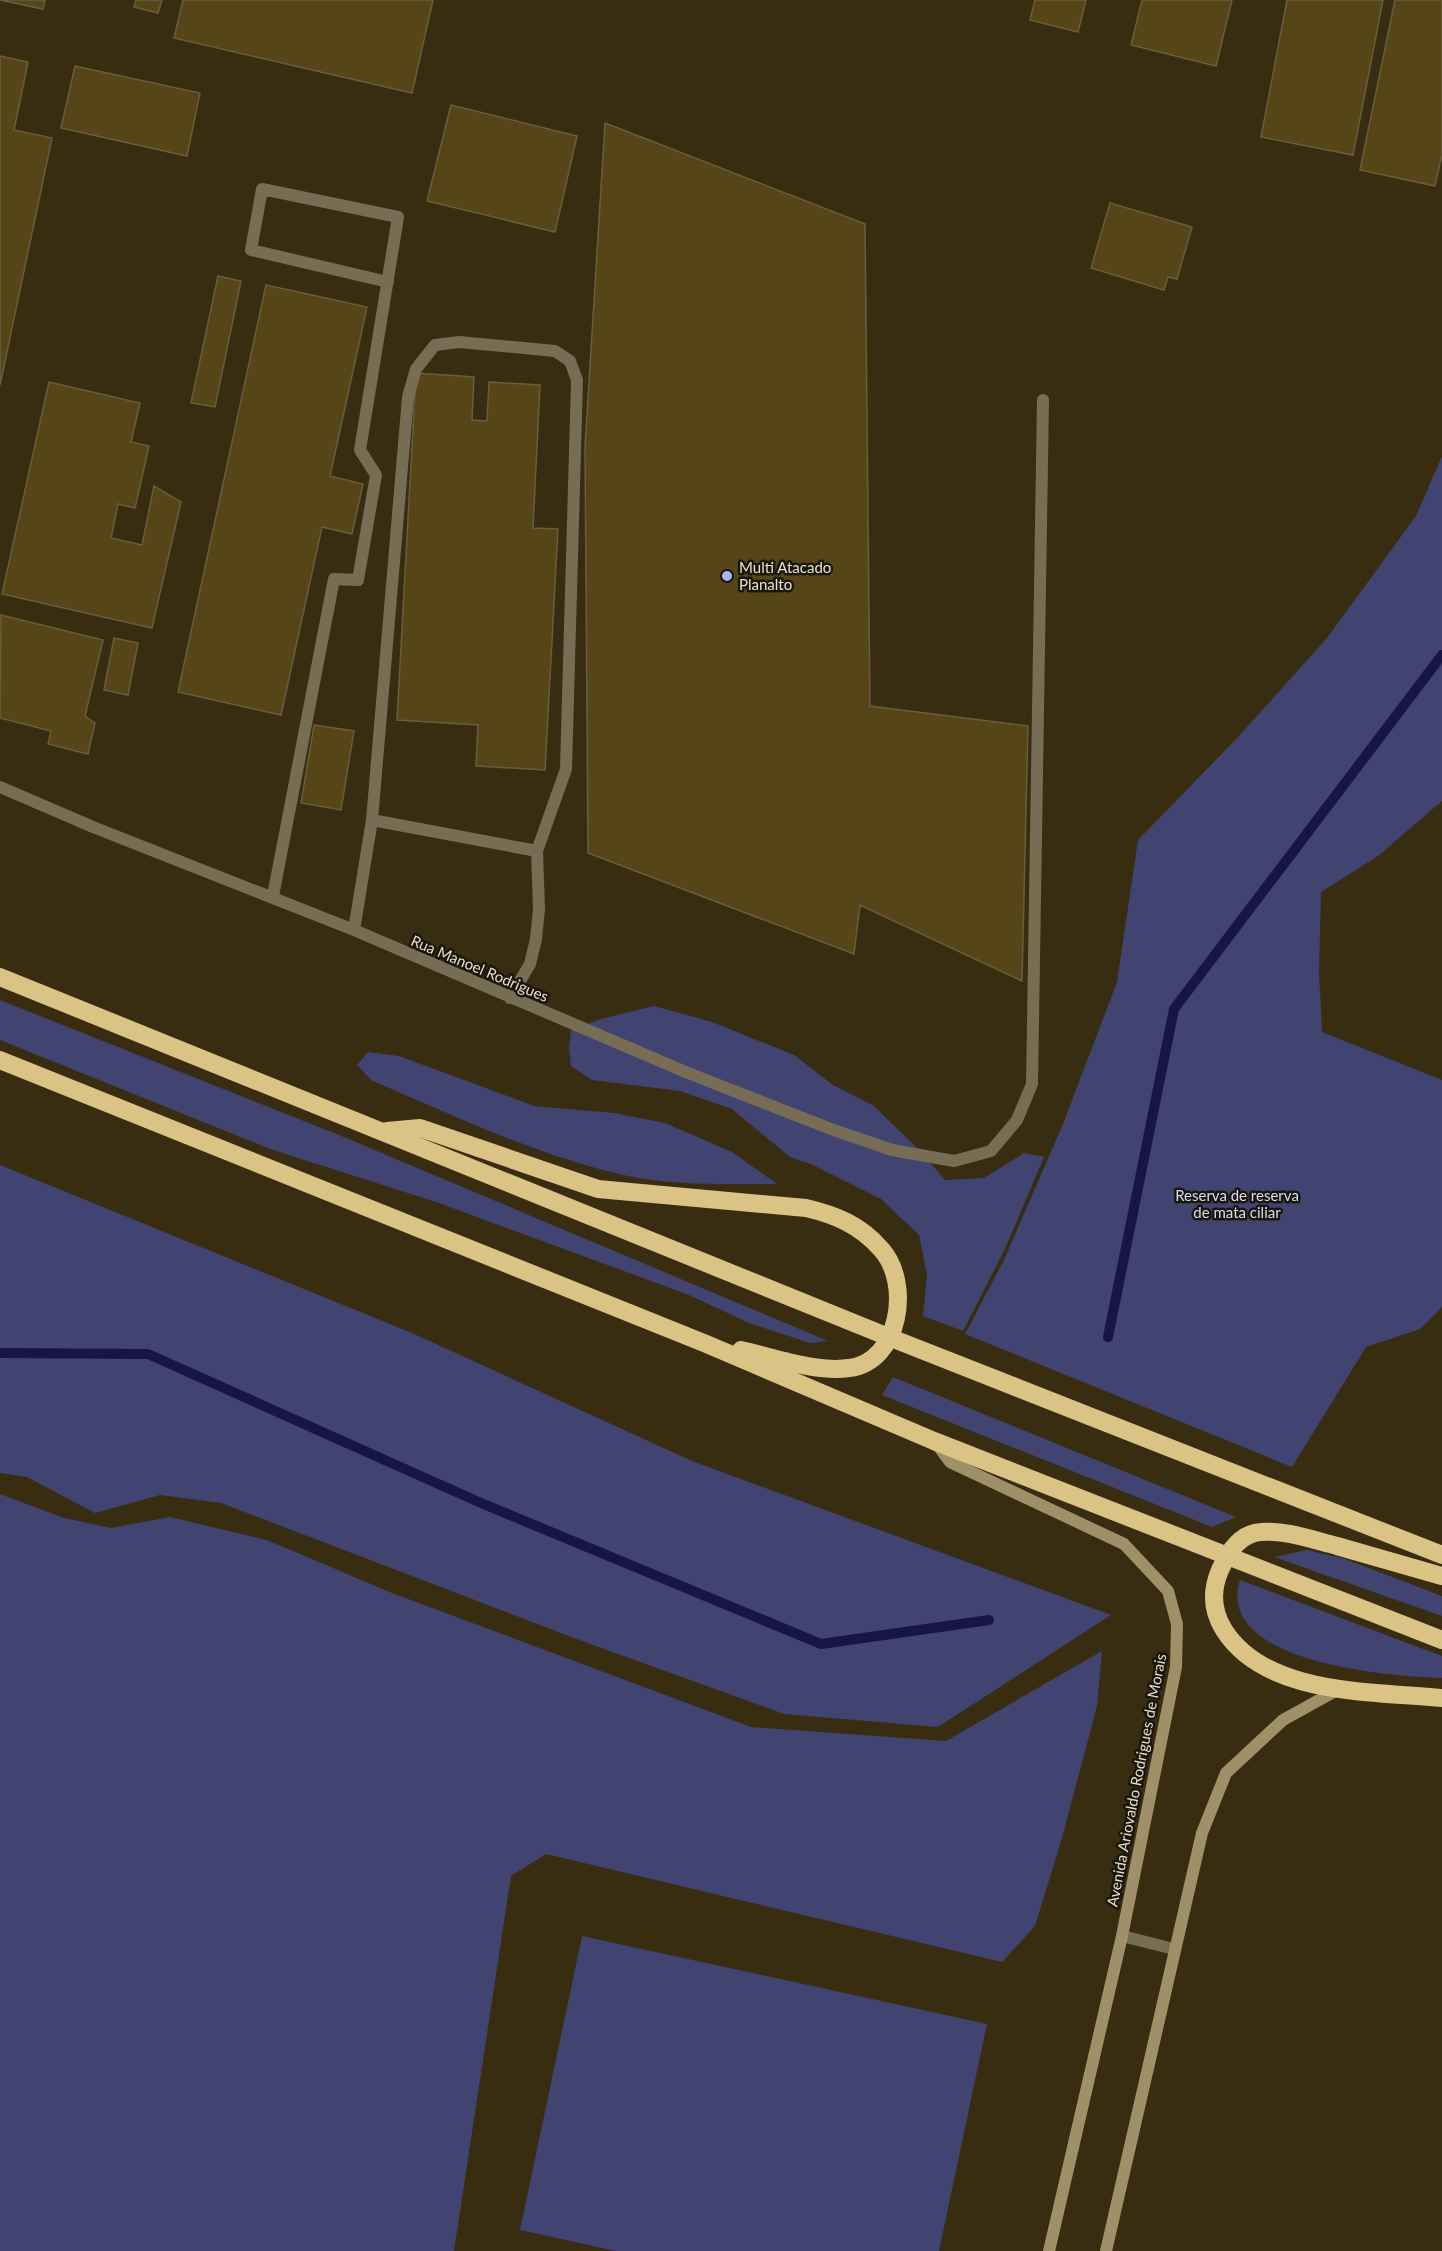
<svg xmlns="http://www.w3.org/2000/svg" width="1442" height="2251" viewBox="0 0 1442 2251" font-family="Lato,sans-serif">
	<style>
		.green { fill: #414371 }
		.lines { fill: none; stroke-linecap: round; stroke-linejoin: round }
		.stream { stroke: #181543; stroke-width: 10 }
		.building { fill: #564517; stroke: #695d3f; stroke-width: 1.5 }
		.lane { stroke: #776d55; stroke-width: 12 }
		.secondary { stroke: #9f9069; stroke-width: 12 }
		.highway { stroke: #dbc285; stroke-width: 18 }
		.poi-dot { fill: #aab0fb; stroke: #1b160a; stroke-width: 2 }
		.labels { text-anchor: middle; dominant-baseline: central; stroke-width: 5; stroke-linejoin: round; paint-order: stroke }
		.poi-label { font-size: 15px; fill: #e7e0d0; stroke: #1b160a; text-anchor: start }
		.street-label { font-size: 15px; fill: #e7e0d0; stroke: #1b160a }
		.park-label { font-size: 15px; fill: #d7dbfc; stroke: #1b160a }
	</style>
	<rect width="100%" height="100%" fill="#382d10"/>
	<path class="green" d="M 1442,456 L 1442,801 L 1378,856 L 1321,892 L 1319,971 L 1322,1032 L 1442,1080 L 1442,1307 L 1420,1329 L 1366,1347 L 1292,1467 L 965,1334 L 1004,1260 L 1063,1124 L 1117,982 L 1138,840 L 1239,736 L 1327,638 L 1416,516 Z
		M 0,1000 L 339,1135 L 828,1341 L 810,1343 L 749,1323 L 689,1295 L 439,1203 L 270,1149 L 0,1040 Z
		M 654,1006 L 712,1022 L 794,1055 L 833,1085 L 874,1106 L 921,1152 L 945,1180 L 984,1178 L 1024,1153 L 1044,1157 L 1005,1249 L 963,1331 L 923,1316 L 927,1275 L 919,1235 L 881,1199 L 811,1164 L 790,1157 L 732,1109 L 680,1091 L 592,1080 L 571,1066 L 569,1048 L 571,1030 L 601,1019 Z
		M 368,1052 L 399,1056 L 534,1106 L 614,1113 L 665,1123 L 732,1152 L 777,1184 C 727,1184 673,1186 623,1175 C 536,1155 452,1115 371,1080 L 357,1065 Z
		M 0,1165 L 412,1333 L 692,1461 L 1111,1615 L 938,1727 L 784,1714 L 574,1638 L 221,1503 L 160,1495 L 95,1513 L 27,1477 L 0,1473 Z
		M 893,1377 L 1236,1517 L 1212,1527 L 882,1395 Z
		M 0,1494 L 64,1518 L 111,1528 L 170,1517 L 267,1540 L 392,1593 L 751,1727 L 946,1741 L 1102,1651 L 1097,1706 L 1062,1838 L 1035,1926 L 1002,1962 L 546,1854 L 511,1876 L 454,2251 L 0,2251 Z
		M 1307,1550 L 1345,1559 L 1442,1596 L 1442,1616 L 1274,1557 Z
		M 1240,1580 L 1442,1656 L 1442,1678 C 1389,1676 1214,1663 1240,1580 Z
		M 582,1936 L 987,2024 L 939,2251 L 616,2251 L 520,2230 Z"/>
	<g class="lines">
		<path class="stream" d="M 1108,1337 L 1174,1009 L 1442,655
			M 0,1353 L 148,1354 L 481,1503 L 821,1644 L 989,1620"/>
	</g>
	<path class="building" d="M 0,0 L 45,0 L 43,9 Z
		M 136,0 L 162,0 L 158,13 L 134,7 Z
		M 183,0 L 433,0 L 412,93 L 174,38 Z
		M 1035,0 L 1086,0 L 1078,32 L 1030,20 Z
		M 1142,0 L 1232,0 L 1216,66 L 1131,45 Z
		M 1287,0 L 1383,0 L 1353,155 L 1261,137 Z
		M 1395,0 L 1442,0 L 1442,154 L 1435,186 L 1360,170 Z
		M 0,56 L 28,62 L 14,130 L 52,138 L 0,385 Z
		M 75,66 L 200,93 L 187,156 L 61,128 Z
		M 451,105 L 577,136 L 555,232 L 427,201 Z
		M 605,123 L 865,224 L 870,706 L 1028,726 L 1022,981 L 860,905 L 854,954 L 588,853 L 585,447 Z
		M 1110,203 L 1192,227 L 1177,279 L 1168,277 L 1164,290 L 1091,268 Z
		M 218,276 L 241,281 L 215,407 L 191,403 Z
		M 266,285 L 367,307 L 330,476 L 363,484 L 352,534 L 322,527 L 281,715 L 178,692 Z
		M 416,373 L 474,377 L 472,420 L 487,421 L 489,382 L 540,385 L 533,528 L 558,529 L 545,770 L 476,766 L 478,725 L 397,720 Z
		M 49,382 L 140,403 L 131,442 L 149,446 L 135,508 L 118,504 L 111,538 L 142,545 L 154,486 L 181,502 L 152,628 L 2,594 Z
		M 1,615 L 103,640 L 85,716 L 95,723 L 88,754 L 48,744 L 51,731 L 0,718 Z
		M 114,638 L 138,643 L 128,695 L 104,690 Z
		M 314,725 L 354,731 L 341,810 L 301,803 Z"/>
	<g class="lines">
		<path class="lane" d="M 0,787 L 93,827 L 354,930 L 688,1073 L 831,1129 L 892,1150 L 954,1161 L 991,1151 L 1017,1120 L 1032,1084 L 1043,400
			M 372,820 L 537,851
			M 273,896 L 334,579 L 358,580 L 376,475 L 360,450 L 398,217 L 262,189 L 251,250 L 388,282
			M 354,930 L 372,820 L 408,397 L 416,369 L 435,345 L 459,342 L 555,351 L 570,361 L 577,380 L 566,769 L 537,851 L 539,909 L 536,939 L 530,964 L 510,998
			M 1122,1936 L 1174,1949"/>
		<path class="secondary" d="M 936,1443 L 950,1462 L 1124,1544 L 1168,1591 L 1177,1624 L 1176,1667 L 1122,1936 L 1049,2251
			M 1106,2251 L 1202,1833 L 1226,1773 L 1283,1720 L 1339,1689"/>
		<path class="highway" d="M 0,977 L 891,1338 L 1442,1555
			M 0,1060 L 704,1343 L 934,1441 L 1442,1640
			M 387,1131 L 420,1128 L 598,1189 L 806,1208 C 836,1215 860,1225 881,1249 C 912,1283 900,1362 849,1368 C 817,1373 773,1357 741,1350
			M 1442,1576 C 1407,1566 1372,1556 1337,1546 C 1313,1540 1286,1530 1261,1532 C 1240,1533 1228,1552 1220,1570 C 1211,1591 1212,1611 1224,1630 C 1266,1696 1372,1691 1442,1698"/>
	</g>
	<circle class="poi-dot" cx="727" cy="576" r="6"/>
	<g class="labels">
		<g class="poi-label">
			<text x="739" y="567">Multi Atacado<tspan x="739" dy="17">Planalto</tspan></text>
		</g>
		<g class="street-label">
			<text transform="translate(480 968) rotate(23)">Rua Manoel Rodrigues</text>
			<text transform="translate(1136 1780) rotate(-79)">Avenida Ariovaldo Rodrigues de Morais</text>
		</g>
		<g class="park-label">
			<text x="1237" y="1195">Reserva de reserva<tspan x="1237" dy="17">de mata ciliar</tspan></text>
		</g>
	</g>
</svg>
